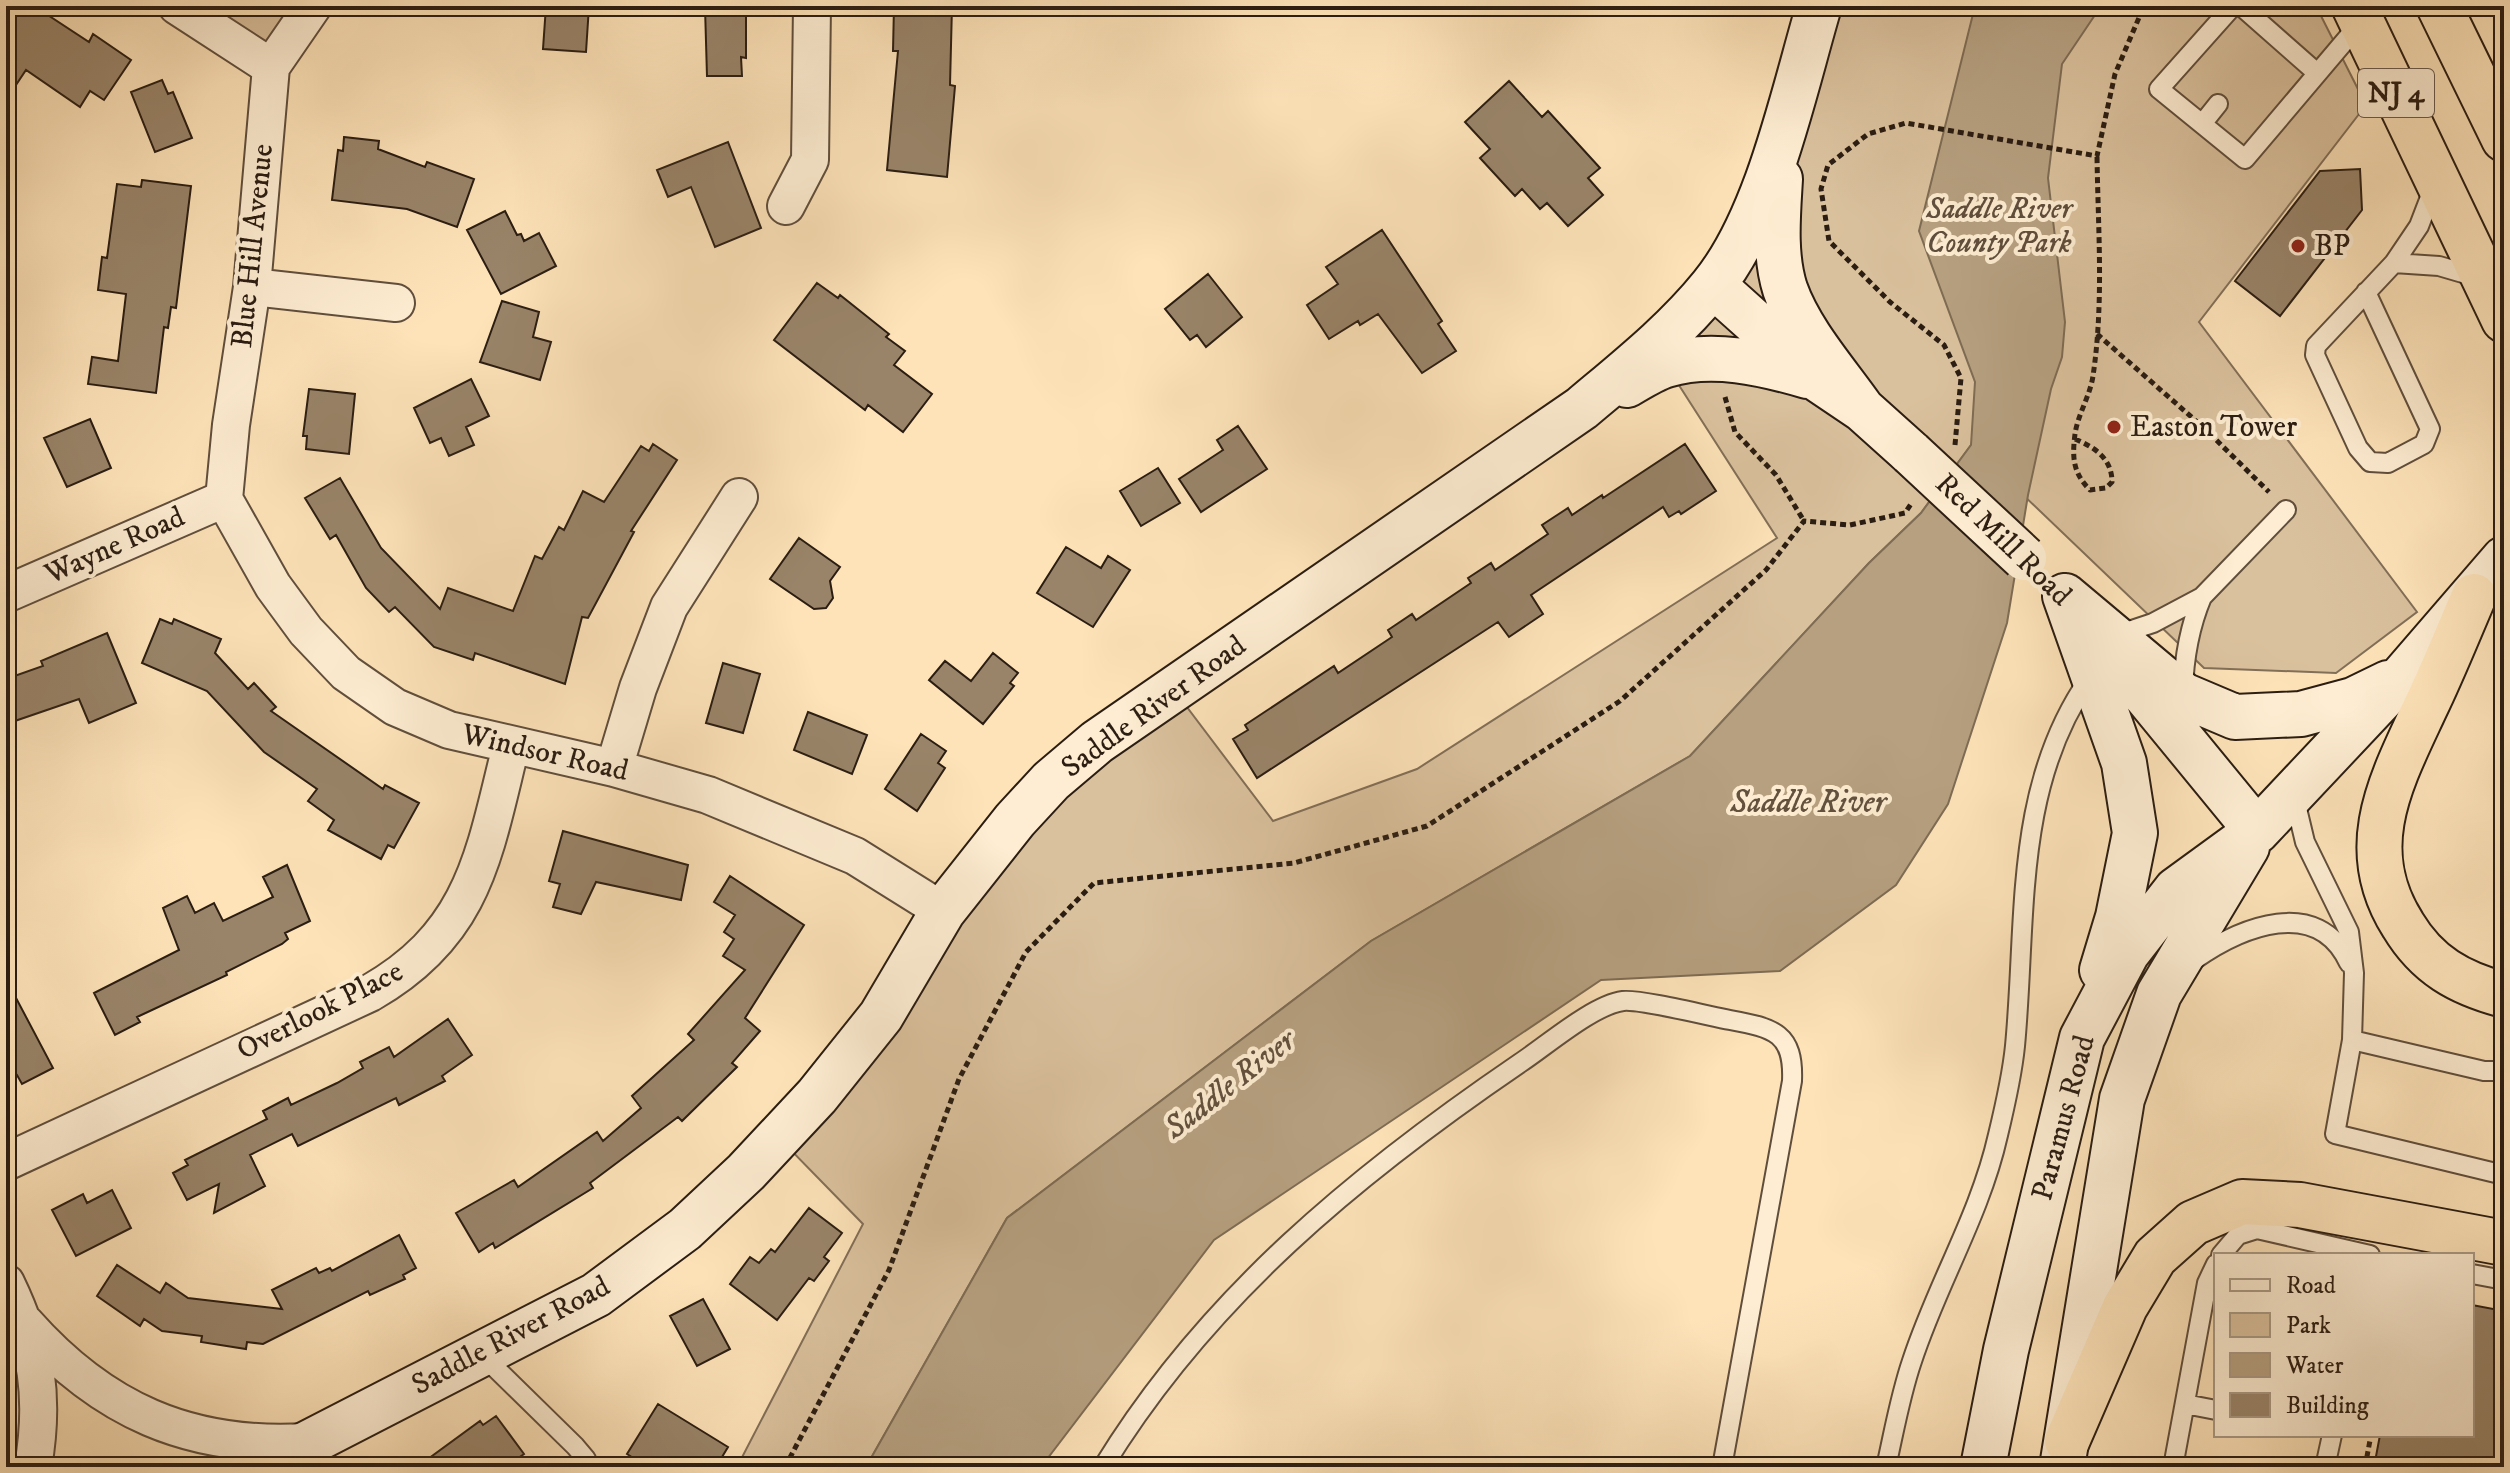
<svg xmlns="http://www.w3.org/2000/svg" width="2510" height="1473" viewBox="0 0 2510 1473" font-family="'IM FELL DW Pica',serif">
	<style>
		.green { fill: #dac19d; stroke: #826f58; stroke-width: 2 }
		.water { fill: #b6a080; stroke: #7e6c54; stroke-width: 2 }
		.building { fill: #998469; stroke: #2b1d12; stroke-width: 2 }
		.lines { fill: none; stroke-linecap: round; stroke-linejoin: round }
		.lane-casing { stroke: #604e3c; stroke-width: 22 }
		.street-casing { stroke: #604e3c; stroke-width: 40 }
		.secondary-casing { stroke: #2b1d12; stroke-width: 48 }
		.highway-casing { stroke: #2b1d12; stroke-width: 48 }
		.path { stroke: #2b1d12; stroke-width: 5; stroke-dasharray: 6 4; stroke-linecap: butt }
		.lane { stroke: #feedd2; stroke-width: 18 }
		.street { stroke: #feedd2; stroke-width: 36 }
		.secondary { stroke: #feedd2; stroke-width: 44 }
		.highway { stroke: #fee3b9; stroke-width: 44 }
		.secondary-bridge-casing { stroke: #2b1d12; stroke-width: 48; stroke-linecap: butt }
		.secondary-bridge { stroke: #feedd2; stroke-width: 44 }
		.poi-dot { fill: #8f2418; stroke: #feedd2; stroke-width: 3 }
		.labels { text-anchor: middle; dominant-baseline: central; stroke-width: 8; stroke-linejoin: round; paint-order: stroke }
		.shield { fill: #feedd2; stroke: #6a5b4c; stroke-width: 2 }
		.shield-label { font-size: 28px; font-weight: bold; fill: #2b1d12 }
		.park-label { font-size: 30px; font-style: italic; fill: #604e3c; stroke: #feedd2 }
		.street-label { font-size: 30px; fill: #2b1d12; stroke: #feedd2 }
		.poi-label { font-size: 30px; fill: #2b1d12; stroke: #feedd2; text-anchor: start }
		.water-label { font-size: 32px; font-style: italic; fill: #63513e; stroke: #feedd2 }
	</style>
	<rect width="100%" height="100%" fill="#fee3b9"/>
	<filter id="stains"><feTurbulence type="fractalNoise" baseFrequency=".0025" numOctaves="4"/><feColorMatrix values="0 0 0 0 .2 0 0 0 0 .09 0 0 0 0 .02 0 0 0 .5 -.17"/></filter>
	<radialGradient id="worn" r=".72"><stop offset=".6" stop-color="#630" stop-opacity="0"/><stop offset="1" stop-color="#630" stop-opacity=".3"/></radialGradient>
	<path class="green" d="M 177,6 L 313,6 L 271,67 Z
		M 1830,6 L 2316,6 L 2366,105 L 2199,322 L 2417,612 L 2336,673 L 2204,668 L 1971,445 L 1921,513 L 1869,563 L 1690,756 L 1371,941 L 1007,1218 L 866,1467 L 737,1467 L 863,1224 L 778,1137 L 943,911 L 1174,690 L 1273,821 L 1417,769 L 1777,538 L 1666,365 L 1713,285 Z"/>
	<path class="water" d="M 1975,6 L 2101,6 L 2062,64 L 2048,178 L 2065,322 L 2062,357 L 2051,389 L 2028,495 L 2007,623 L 1948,804 L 1896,885 L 1780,971 L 1601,980 L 1214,1240 L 1041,1467 L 866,1467 L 1007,1218 L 1371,941 L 1690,756 L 1869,563 L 1921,513 L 1971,445 L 1975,382 L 1919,231 Z"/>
	<path class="building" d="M 23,6 L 34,6 L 89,42 L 93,34 L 131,60 L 104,100 L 90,91 L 80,107 L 26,70 L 6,100 L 6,8 L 17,15 Z
		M 546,6 L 589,6 L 586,52 L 543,49 Z
		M 894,6 L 952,6 L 950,85 L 955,86 L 947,177 L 887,170 L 898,51 L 893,51 Z
		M 705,7 L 746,7 L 746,58 L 741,57 L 742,76 L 707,76 Z
		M 162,80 L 168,94 L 173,92 L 192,138 L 155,152 L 131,92 Z
		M 1509,81 L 1542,117 L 1548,111 L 1600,168 L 1588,178 L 1603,195 L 1568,226 L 1547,203 L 1540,209 L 1522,189 L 1515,196 L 1480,158 L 1490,149 L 1465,122 Z
		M 344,137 L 379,141 L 378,149 L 425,167 L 427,162 L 474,179 L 457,227 L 407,209 L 332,200 L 338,150 L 343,151 Z
		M 728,142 L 761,228 L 715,247 L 691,187 L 668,197 L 657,170 Z
		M 2360,169 L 2362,210 L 2280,316 L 2235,281 L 2320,171 Z
		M 142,180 L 191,186 L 176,308 L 171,307 L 168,328 L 164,327 L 156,393 L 88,384 L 92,357 L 118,361 L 126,294 L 98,290 L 102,257 L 107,258 L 117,184 L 141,187 Z
		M 505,211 L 517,235 L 521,234 L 524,241 L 539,233 L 556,266 L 501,294 L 467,230 Z
		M 1382,230 L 1442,321 L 1438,324 L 1456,351 L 1422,373 L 1378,314 L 1360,325 L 1358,321 L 1329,339 L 1307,305 L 1338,284 L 1326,267 Z
		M 1208,274 L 1242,317 L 1206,347 L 1197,335 L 1190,340 L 1165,309 Z
		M 817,283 L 838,298 L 840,295 L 889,334 L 886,337 L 905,351 L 894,365 L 932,394 L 903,432 L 868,405 L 865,410 L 774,340 Z
		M 502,301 L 539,312 L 533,337 L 551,342 L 540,380 L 480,362 Z
		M 471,379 L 489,416 L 466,427 L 474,445 L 449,456 L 441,438 L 430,443 L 414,408 Z
		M 309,389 L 355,394 L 349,454 L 306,449 L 307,436 L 303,436 Z
		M 90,419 L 111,468 L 67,487 L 44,438 Z
		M 1238,426 L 1267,469 L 1201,512 L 1179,479 L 1223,450 L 1217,440 Z
		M 653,444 L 677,460 L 631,531 L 634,532 L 588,618 L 582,617 L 565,684 L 475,653 L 473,660 L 434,647 L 395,607 L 389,612 L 366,588 L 336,535 L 330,539 L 305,498 L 340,478 L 381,548 L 440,609 L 448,588 L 513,611 L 535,556 L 542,559 L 559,527 L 564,530 L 583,491 L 604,502 L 641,446 L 649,451 Z
		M 1685,444 L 1716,491 L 1681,514 L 1679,511 L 1669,517 L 1663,507 L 1531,595 L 1543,614 L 1509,637 L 1498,622 L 1257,778 L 1233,739 L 1248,730 L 1245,725 L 1334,666 L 1338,673 L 1392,637 L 1388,630 L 1412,614 L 1416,620 L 1471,583 L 1468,578 L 1491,563 L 1495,570 L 1548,534 L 1542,525 L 1568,508 L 1572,515 L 1602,495 L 1603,498 Z
		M 1158,468 L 1180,503 L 1141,526 L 1120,491 Z
		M 799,538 L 840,567 L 830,581 L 833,598 L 826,608 L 814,609 L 770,579 Z
		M 1066,547 L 1101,568 L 1108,556 L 1130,570 L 1093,627 L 1037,593 Z
		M 160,619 L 172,624 L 174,619 L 221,639 L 215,653 L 248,689 L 254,683 L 276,707 L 271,711 L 383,789 L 385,785 L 419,803 L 394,848 L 388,845 L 381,859 L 328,830 L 334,820 L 308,801 L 317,789 L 264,752 L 207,691 L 142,663 Z
		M 107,633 L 136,703 L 89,723 L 79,699 L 6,724 L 6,679 L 43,666 L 41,661 Z
		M 993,653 L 1018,673 L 1010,683 L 1014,686 L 983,724 L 929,680 L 945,661 L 971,681 Z
		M 723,663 L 760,674 L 743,733 L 706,723 Z
		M 808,712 L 867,735 L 852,774 L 794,750 Z
		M 921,734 L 946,751 L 938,763 L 945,768 L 917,811 L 885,789 Z
		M 563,831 L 688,865 L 681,900 L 596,882 L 581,914 L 553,907 L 560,884 L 549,881 Z
		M 287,865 L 310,921 L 285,933 L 288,939 L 282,944 L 226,972 L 227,975 L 137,1017 L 140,1022 L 115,1035 L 94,993 L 179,950 L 163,908 L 187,896 L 195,913 L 214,903 L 223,921 L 273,897 L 263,877 Z
		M 730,876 L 804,925 L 745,1018 L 760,1031 L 732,1063 L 737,1067 L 682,1121 L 678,1117 L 590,1183 L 593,1188 L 495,1248 L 493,1243 L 479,1252 L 456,1213 L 514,1180 L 518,1187 L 597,1132 L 603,1141 L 641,1108 L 632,1096 L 694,1040 L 688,1034 L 745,970 L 723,956 L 734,939 L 724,932 L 735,915 L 714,902 Z
		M 6,979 L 53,1068 L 22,1084 L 17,1075 L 6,1081 Z
		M 448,1019 L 472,1055 L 442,1076 L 445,1081 L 399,1105 L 396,1098 L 298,1146 L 292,1134 L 250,1155 L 265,1186 L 214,1213 L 219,1184 L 187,1200 L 173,1173 L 188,1165 L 185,1160 L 267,1119 L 263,1111 L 288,1098 L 291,1105 L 337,1083 L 363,1068 L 360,1062 L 389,1047 L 394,1057 Z
		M 112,1190 L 131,1228 L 76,1256 L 52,1210 L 83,1194 L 87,1203 Z
		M 809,1208 L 842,1233 L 824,1257 L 829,1261 L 814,1281 L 809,1278 L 777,1320 L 730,1284 L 750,1257 L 759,1263 L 771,1249 L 775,1252 Z
		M 399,1235 L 416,1268 L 403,1275 L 405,1279 L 370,1295 L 368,1291 L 263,1344 L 247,1342 L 246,1349 L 201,1342 L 202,1336 L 162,1331 L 144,1319 L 140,1326 L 97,1296 L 117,1265 L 160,1293 L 166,1283 L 188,1298 L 282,1309 L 272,1290 L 316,1268 L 319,1273 L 330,1268 L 332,1271 Z
		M 703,1299 L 730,1349 L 697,1366 L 670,1316 Z
		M 2472,1305 L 2504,1311 L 2504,1467 L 2374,1467 L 2380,1435 L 2472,1435 Z
		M 658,1404 L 728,1447 L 716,1467 L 648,1467 L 627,1454 Z
		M 496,1416 L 524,1454 L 506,1467 L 417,1467 L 480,1421 L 483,1425 Z"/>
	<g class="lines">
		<defs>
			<path id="lane" d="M 2233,6 L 2159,89 L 2245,159 L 2361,22
				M 2241,6 L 2317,73
				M 2202,124 L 2218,104
				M 2434,187 L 2419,226 L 2394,263 L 2439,266 L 2480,278
				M 2366,292 L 2430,429 L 2424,444 L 2388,463 L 2370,462 L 2358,448 L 2315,355 L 2316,346 L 2394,263
				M 2114,636 L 2153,623 L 2202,597 L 2286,510
				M 2183,691 C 2184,657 2189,628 2202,597
				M 2294,796 L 2305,842 L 2349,932 L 2354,973 L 2352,1040 L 2335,1134 L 2504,1175
				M 2194,960 C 2241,927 2318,895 2349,963
				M 2352,1040 L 2484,1071 L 2504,1071
				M 2221,1255 L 2238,1235 L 2257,1229 L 2370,1255
				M 2472,1274 L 2504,1280
				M 481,1354 L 575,1446 L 586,1459 L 585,1467
				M 2185,1404 L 2216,1410
				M 1103,1467 C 1207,1297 1357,1174 1520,1063 C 1546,1046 1593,1005 1623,1001 C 1640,999 1709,1016 1730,1020 C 1774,1028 1794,1033 1792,1081 L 1722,1467
				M 1886,1467 C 1894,1432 1900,1396 1912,1361 C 1937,1284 1980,1215 1998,1135 C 2005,1106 2012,1076 2015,1046 C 2027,920 2013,788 2089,679
				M 2173,1467 L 2207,1283 L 2216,1264
				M 2325,1467 L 2332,1435"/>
			<path id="street" d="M 177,6 L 271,67
				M 786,206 L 810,160 L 812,6
				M 252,287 L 396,303
				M 224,499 L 273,586 L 306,631 L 346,673 L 395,707 L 449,730 L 614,768 L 708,795 L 855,856 L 943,911
				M 224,499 L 231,425 L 252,287 L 271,67 L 313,6
				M 6,594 L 224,499
				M 614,768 L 638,688 L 669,607 L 739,497
				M 6,1162 L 370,993 C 475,933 484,854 511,746
				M 6,1283 C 37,1347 45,1397 33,1467
				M 25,1323 C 102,1410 189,1449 306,1442"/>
			<path id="secondary" d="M 1780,179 C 1778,214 1774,254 1785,289 C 1800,332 1836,372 1862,409
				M 1713,285 L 1819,380 L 1862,409 L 1911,453
				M 1627,385 C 1639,378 1653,369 1666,365 C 1712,351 1763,363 1807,376
				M 2065,596 L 2124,763 L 2135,833 L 2118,917 L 2102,970
				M 2065,596 L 2183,695 L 2235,717 L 2301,714 L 2353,700 L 2388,683
				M 2129,675 L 2257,831
				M 262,1467 L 596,1295 L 685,1229 L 746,1172 L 817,1096 L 881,1016 L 943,911 L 1015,820 L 1051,781 L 1097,742 L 1582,408 C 1627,370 1675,332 1712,286 C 1768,218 1794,90 1819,6
				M 1983,1467 L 2006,1350 L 2082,1038 L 2127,953 L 2176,890 L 2257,831 L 2403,676 L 2504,559
				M 2062,1467 L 2122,1099 L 2159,994 L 2247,847"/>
			<path id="highway" d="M 2354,6 L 2504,320
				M 2439,6 L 2504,139
				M 2474,596 C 2458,633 2443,671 2425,708 C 2391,781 2354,848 2403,925 C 2427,965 2459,983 2504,995
				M 2067,1441 L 2125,1307 L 2155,1257 L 2193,1223 L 2242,1202 L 2300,1205 L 2504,1243"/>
		</defs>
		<use href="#lane" class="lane-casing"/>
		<use href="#street" class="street-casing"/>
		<use href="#secondary" class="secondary-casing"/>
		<use href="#highway" class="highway-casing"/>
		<path class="path" d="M 2097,334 L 2204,428 L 2269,492
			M 1725,397 L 1735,432 L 1776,475 L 1804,521
			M 2075,439 C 2094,447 2112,458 2112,482 L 2106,488 L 2090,490 C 2073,473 2072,458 2075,434 C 2078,414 2090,396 2093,376 C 2104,302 2098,230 2097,156
			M 1955,445 L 1961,378 L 1944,345 L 1890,302 L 1829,241 L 1821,189 L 1828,165 L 1868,134 L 1906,123 L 2097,156 L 2115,74 L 2144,6
			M 785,1467 L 889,1270 L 959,1079 L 1026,952 L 1094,883 L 1294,863 L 1427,826 L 1620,701 L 1766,570 L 1804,521 L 1850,525 L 1905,513 L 1911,504
			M 2365,1467 L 2371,1435"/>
		<use href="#lane" class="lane"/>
		<use href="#street" class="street"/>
		<use href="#secondary" class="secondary"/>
		<use href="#highway" class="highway"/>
		<defs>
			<path id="secondary-bridge" d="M 1911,453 L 2024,558"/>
		</defs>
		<use href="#secondary-bridge" class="secondary-bridge-casing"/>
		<use href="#secondary-bridge" class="secondary-bridge"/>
	</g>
	<g class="poi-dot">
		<circle cx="2298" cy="246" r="8"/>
		<circle cx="2114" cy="427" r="8"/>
	</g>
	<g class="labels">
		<rect class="shield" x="2358" y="69" width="76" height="48" rx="6"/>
		<g class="shield-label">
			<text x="2396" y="93">NJ 4</text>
		</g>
		<g class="park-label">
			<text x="1999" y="209">Saddle River<tspan x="1999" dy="34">County Park</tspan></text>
		</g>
		<g class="street-label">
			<text transform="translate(253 246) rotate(-84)">Blue Hill Avenue</text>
			<text transform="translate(2003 540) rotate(44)">Red Mill Road</text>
			<text transform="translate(115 546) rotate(-24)">Wayne Road</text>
			<text transform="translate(1154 707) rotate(-36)">Saddle River Road</text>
			<text transform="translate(545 753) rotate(13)">Windsor Road</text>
			<text transform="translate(320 1011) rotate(-27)">Overlook Place</text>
			<text transform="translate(2064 1118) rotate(-75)">Paramus Road</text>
			<text transform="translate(511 1336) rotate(-28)">Saddle River Road</text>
		</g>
		<g class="poi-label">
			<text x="2314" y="246">BP</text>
			<text x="2130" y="427">Easton Tower</text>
		</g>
		<g class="water-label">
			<text x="1808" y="803">Saddle River</text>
			<text transform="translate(1230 1085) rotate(-38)">Saddle River</text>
		</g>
	</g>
	<rect width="2510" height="1473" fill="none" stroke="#fee3b9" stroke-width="32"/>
	<rect x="8" y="8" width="2494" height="1457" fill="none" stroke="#2b1d12" stroke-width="4"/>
	<rect x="16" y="16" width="2478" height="1441" fill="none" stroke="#2b1d12" stroke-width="2"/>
	<rect x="2214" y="1253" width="260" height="184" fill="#feedd2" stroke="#aa9a85" stroke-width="2"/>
	<rect x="2230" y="1279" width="40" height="12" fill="#feedd2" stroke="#aa9a85" stroke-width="2"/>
	<text x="2286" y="1293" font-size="24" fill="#2b1d12">Road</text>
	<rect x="2230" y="1313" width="40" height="24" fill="#dac19d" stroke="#aa9a85" stroke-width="2"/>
	<text x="2286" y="1333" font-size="24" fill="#2b1d12">Park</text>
	<rect x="2230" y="1353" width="40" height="24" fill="#b6a080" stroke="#aa9a85" stroke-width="2"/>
	<text x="2286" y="1373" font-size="24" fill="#2b1d12">Water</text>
	<rect x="2230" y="1393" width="40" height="24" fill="#998469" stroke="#aa9a85" stroke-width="2"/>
	<text x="2286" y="1413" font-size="24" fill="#2b1d12">Building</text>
	<rect width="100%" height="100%" filter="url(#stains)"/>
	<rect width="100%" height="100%" fill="url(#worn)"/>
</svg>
